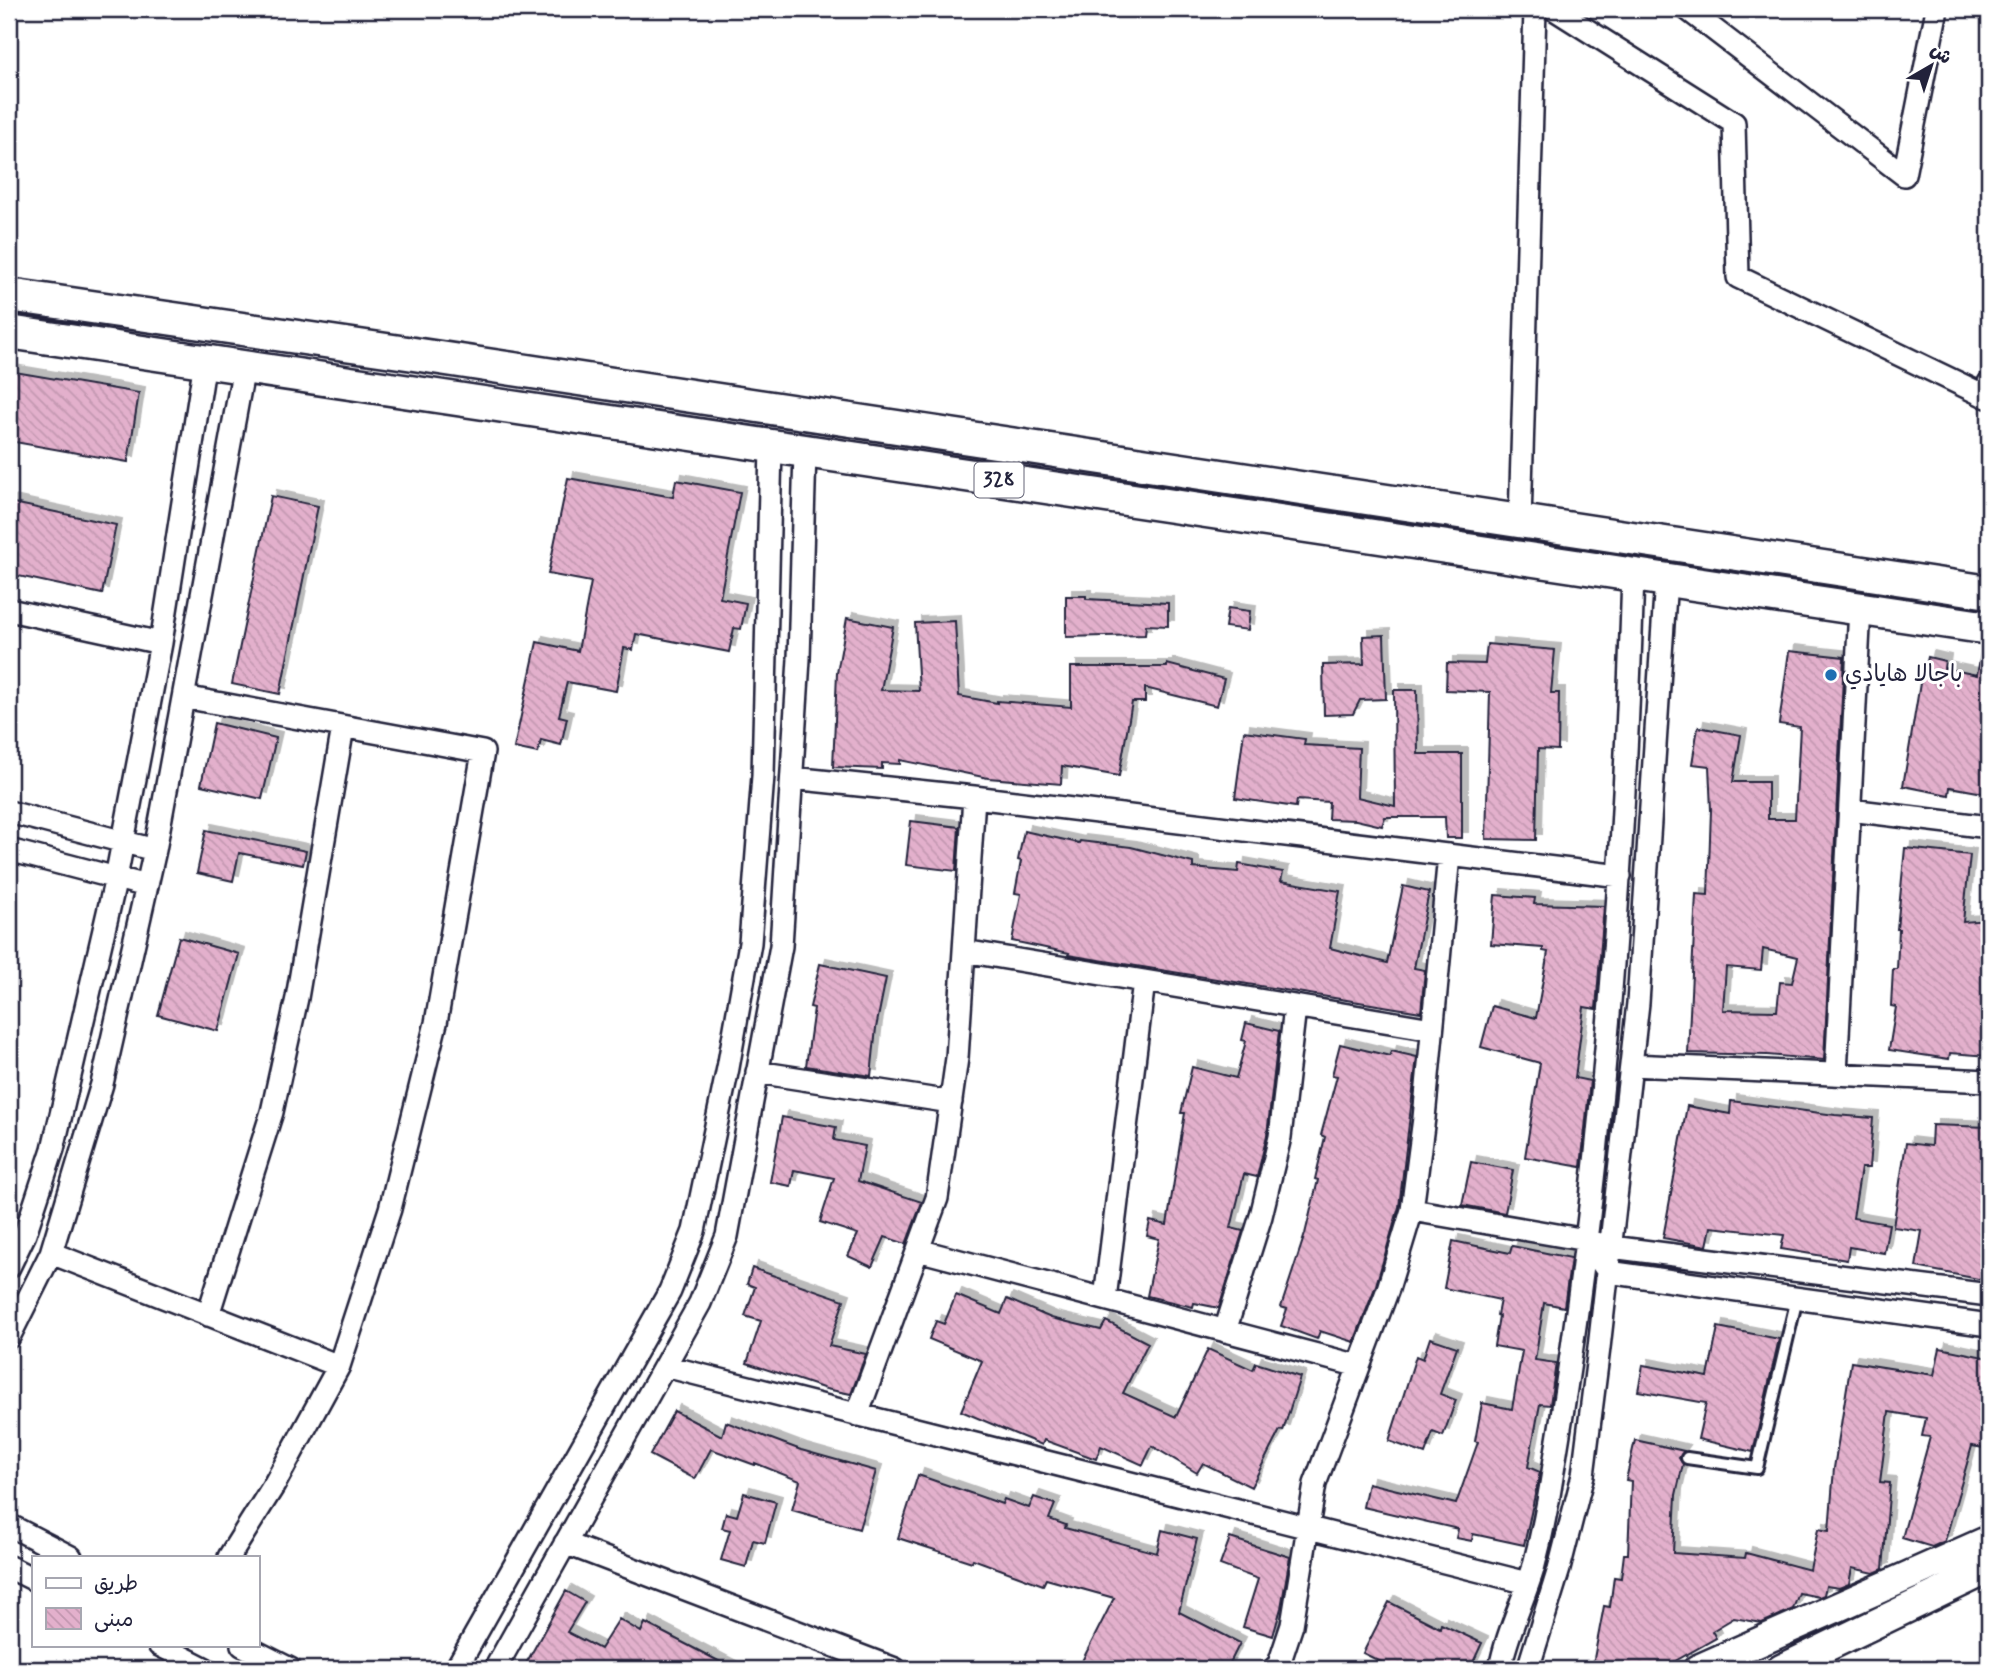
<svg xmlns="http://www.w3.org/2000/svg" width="1998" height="1678" viewBox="0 0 1998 1678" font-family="Mynerve,'Playpen Sans Arabic',sans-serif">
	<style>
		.building { fill: url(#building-back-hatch); stroke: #22223b; stroke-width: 2; fill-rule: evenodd; filter: url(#shadow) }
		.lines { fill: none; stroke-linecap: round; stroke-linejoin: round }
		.lane-casing { stroke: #22223b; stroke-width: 16 }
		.street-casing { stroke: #22223b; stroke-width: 26 }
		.secondary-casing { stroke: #22223b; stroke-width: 33 }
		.primary-casing { stroke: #22223b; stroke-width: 37 }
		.lane { stroke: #fff; stroke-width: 10 }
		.street { stroke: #fff; stroke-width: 21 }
		.secondary { stroke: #fff; stroke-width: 28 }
		.primary { stroke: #fff; stroke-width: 32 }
		.poi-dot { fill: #1f6fb2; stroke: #fff; stroke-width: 2.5 }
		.labels { text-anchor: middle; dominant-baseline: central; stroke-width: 6; stroke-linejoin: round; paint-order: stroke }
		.shield { fill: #fff; stroke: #646476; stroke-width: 2 }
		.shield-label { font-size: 21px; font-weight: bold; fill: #22223b }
		.poi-label { font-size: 23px; fill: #22223b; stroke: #fff; text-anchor: start }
	</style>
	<defs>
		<pattern id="building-back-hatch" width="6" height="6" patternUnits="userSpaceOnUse" patternTransform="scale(1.75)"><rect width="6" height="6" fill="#e3b0cc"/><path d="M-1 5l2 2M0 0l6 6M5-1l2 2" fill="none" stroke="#c297b0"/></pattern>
		<filter id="shadow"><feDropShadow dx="6" dy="-6" stdDeviation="0" flood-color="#0004"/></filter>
	</defs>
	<rect width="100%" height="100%" fill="#fff"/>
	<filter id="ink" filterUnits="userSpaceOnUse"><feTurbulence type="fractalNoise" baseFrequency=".0143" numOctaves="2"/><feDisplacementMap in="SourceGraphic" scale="14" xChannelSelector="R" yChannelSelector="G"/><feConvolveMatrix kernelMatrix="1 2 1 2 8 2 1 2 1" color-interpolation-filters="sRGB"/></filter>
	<g filter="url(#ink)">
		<path class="building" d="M 9,371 L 139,393 L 128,462 L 9,441 Z
			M 568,478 L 673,497 L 676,480 L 740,492 L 720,598 L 746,603 L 741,629 L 734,628 L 729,652 L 636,634 L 633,650 L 624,648 L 616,691 L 567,682 L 559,716 L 567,718 L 561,745 L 541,740 L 538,753 L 514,748 L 537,642 L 578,651 L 591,582 L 548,574 Z
			M 271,496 L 318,506 L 280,694 L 232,684 Z
			M 9,502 L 116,525 L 102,594 L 9,574 Z
			M 1066,596 L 1086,596 L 1086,599 L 1168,603 L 1168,626 L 1146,625 L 1145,635 L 1066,637 Z
			M 1228,608 L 1250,611 L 1248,630 L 1225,627 Z
			M 847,618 L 893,627 L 881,690 L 919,691 L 915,623 L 955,621 L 959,696 L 997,703 L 997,701 L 1071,707 L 1071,667 L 1167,667 L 1167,664 L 1224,679 L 1217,706 L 1145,688 L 1145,702 L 1132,702 L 1119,776 L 1062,766 L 1061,784 L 988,778 L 900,760 L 900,764 L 882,763 L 882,769 L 833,767 L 837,673 Z
			M 1384,635 L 1386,699 L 1360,700 L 1353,714 L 1324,715 L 1323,665 L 1364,664 L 1363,636 Z
			M 1487,644 L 1555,650 L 1551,693 L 1559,693 L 1558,750 L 1538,749 L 1536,840 L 1486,839 L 1490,692 L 1446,690 L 1447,663 L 1485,664 Z
			M 1982,648 L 1989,648 L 1989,794 L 1950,787 L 1949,795 L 1903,786 L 1923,665 L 1926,666 L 1928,657 L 1945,661 L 1944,668 L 1977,675 Z
			M 1789,651 L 1844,657 L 1824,1060 L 1767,1055 L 1688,1053 L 1696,894 L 1708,895 L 1711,810 L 1709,766 L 1692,764 L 1698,727 L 1741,735 L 1733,782 L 1768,782 L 1768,819 L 1795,819 L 1800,727 L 1779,724 ZM 1763,949 L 1798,957 L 1792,983 L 1780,982 L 1777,1011 L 1723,1010 L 1726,967 L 1761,970 Z
			M 1394,690 L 1417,690 L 1418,754 L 1462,754 L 1462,838 L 1446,838 L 1445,817 L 1385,817 L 1382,826 L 1356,820 L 1328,819 L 1329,802 L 1297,800 L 1296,807 L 1235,798 L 1244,731 L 1305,739 L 1304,745 L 1359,748 L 1357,797 L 1395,806 Z
			M 214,723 L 276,738 L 262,799 L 201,785 Z
			M 911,821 L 959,827 L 956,871 L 906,865 Z
			M 206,830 L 306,851 L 303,865 L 239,853 L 233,881 L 197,873 Z
			M 1024,831 L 1079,843 L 1080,841 L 1131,847 L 1193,863 L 1193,868 L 1238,872 L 1239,864 L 1283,872 L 1281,881 L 1340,891 L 1330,948 L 1387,963 L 1403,886 L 1429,892 L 1414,968 L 1425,970 L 1421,1012 L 1068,955 L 1069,953 L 1012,941 L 1021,894 L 1015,893 L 1021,861 L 1018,860 Z
			M 1905,848 L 1970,855 L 1963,922 L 1989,920 L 1989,1056 L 1950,1053 L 1949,1059 L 1889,1050 L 1896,1007 L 1891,1006 L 1893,969 L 1897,969 L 1899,929 L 1897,929 Z
			M 1495,895 L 1535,898 L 1534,904 L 1604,906 L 1596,1009 L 1584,1007 L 1575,1078 L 1590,1081 L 1581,1167 L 1525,1157 L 1540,1063 L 1481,1047 L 1492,1006 L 1536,1018 L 1548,952 L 1543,951 L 1543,948 L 1491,944 Z
			M 179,937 L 239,954 L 218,1031 L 158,1015 Z
			M 820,964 L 886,978 L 876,1028 L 871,1076 L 806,1066 L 814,1008 L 810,1007 Z
			M 1246,1023 L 1279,1031 L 1267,1135 L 1257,1177 L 1244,1174 L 1231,1228 L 1243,1231 L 1219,1308 L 1194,1303 L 1193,1307 L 1147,1296 L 1159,1239 L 1147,1236 L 1150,1221 L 1167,1225 L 1185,1113 L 1181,1113 L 1192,1067 L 1236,1078 L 1246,1041 L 1242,1040 Z
			M 1340,1044 L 1390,1056 L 1391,1051 L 1417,1057 L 1399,1207 L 1376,1285 L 1354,1342 L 1320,1331 L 1317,1339 L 1281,1326 L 1287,1309 L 1281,1307 L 1305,1234 L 1318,1180 L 1315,1179 L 1325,1137 L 1321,1135 L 1337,1076 L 1332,1075 Z
			M 1731,1101 L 1835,1115 L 1873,1118 L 1869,1168 L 1861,1168 L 1853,1218 L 1889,1224 L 1884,1253 L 1849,1247 L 1847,1260 L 1781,1249 L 1784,1235 L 1711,1227 L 1707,1246 L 1663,1238 L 1687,1106 L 1730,1114 Z
			M 782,1117 L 836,1127 L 834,1140 L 865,1146 L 858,1181 L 922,1202 L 906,1244 L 885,1237 L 872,1267 L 848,1256 L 858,1234 L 820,1222 L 834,1178 L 794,1170 L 791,1186 L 770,1182 Z
			M 1932,1125 L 1989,1127 L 1989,1281 L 1916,1267 L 1922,1231 L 1893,1227 L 1906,1143 L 1931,1146 Z
			M 1471,1162 L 1513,1170 L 1505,1213 L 1462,1205 Z
			M 1453,1241 L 1510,1253 L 1512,1246 L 1571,1258 L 1564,1307 L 1544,1303 L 1535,1360 L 1556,1363 L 1550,1405 L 1540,1404 L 1528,1467 L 1540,1472 L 1524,1545 L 1473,1534 L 1472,1541 L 1456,1538 L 1458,1529 L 1363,1507 L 1368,1483 L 1456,1504 L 1478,1442 L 1475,1441 L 1482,1403 L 1512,1409 L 1522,1351 L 1494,1346 L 1499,1316 L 1497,1315 L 1500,1300 L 1444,1288 Z
			M 752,1268 L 844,1300 L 829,1346 L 866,1354 L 851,1394 L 826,1389 L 747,1363 L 761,1321 L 745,1316 L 755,1287 L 747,1284 Z
			M 956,1295 L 1001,1314 L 1007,1299 L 1051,1318 L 1101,1330 L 1106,1321 L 1148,1343 L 1123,1393 L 1176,1417 L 1208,1349 L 1253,1370 L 1256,1363 L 1300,1377 L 1283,1431 L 1280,1430 L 1251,1487 L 1203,1463 L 1197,1473 L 1152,1446 L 1143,1465 L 1101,1446 L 1096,1459 L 1044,1440 L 1042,1445 L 1013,1433 L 961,1411 L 982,1361 L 929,1339 L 936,1321 L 944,1324 Z
			M 1718,1327 L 1779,1339 L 1753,1452 L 1698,1439 L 1706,1403 L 1638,1391 L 1643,1365 L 1708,1377 Z
			M 1430,1338 L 1457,1347 L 1440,1394 L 1456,1400 L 1443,1436 L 1433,1432 L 1425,1454 L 1389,1441 L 1416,1356 L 1423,1359 Z
			M 1940,1348 L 1989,1358 L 1989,1423 L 1984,1448 L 1972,1446 L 1945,1541 L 1932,1547 L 1902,1538 L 1930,1437 L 1922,1436 L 1926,1418 L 1889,1412 L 1880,1482 L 1890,1483 L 1883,1569 L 1874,1573 L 1852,1568 L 1849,1584 L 1839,1588 L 1826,1586 L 1824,1595 L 1819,1597 L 1799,1593 L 1793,1609 L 1762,1623 L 1734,1618 L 1712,1631 L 1716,1638 L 1661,1669 L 1592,1669 L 1604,1606 L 1610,1607 L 1614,1577 L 1621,1578 L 1624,1554 L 1628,1554 L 1631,1481 L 1626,1480 L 1635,1440 L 1684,1451 L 1679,1458 L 1683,1464 L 1676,1495 L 1673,1553 L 1745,1558 L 1746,1553 L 1810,1570 L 1818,1529 L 1829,1531 L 1834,1468 L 1851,1362 L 1934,1375 Z
			M 674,1411 L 722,1436 L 726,1422 L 801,1450 L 876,1471 L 859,1529 L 792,1510 L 800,1481 L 755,1463 L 755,1465 L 711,1449 L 695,1479 L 650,1455 Z
			M 918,1475 L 1002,1504 L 1004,1499 L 1029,1508 L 1034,1497 L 1055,1504 L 1049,1519 L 1066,1525 L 1065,1528 L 1157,1553 L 1162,1530 L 1197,1539 L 1179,1612 L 1240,1643 L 1227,1669 L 1078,1669 L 1114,1598 L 1046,1579 L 1043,1585 L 973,1559 L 972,1562 L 898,1538 Z
			M 744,1493 L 776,1502 L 765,1543 L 753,1540 L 746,1567 L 721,1560 L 730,1530 L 722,1528 L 726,1513 L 737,1516 Z
			M 1230,1538 L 1290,1557 L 1281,1608 L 1273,1636 L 1243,1627 L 1258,1579 L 1220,1565 Z
			M 566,1591 L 585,1602 L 567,1632 L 600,1649 L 619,1619 L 641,1632 L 645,1623 L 734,1669 L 523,1669 Z
			M 1389,1602 L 1440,1628 L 1441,1624 L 1482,1643 L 1470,1669 L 1395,1669 L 1363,1653 Z"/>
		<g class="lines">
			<defs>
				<path id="lane" d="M 1687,1458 L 1757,1468 L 1797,1298"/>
				<path id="street" d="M 1554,9 L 1734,123 L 1738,277 L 1987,397 L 1989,383
					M 1687,9 L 1904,175 L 1937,9
					M 1520,522 L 1535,9
					M 9,610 L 161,643
					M 184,697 L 483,752 L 436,1023 L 390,1209 L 339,1366 L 274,1485 L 229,1557
					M 792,778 L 974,797 L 1620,876
					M 1850,810 L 1989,827
					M 9,812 L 155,850
					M 9,850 L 147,886
					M 964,951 L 1432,1029
					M 1631,1065 L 1989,1081
					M 757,1072 L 951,1102
					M 1836,1074 L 1860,608
					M 1412,1210 L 1586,1240 L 1611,1247 L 1989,1295
					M 918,1250 L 1359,1366
					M 51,1253 L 339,1366
					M 1601,1262 L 1608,1272 L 1989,1325
					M 9,1267 L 25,1234 L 53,1149 L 116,878 L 161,643 L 205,361
					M 1105,1299 L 1144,981
					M 208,1315 L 272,1112 L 297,998 L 343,727
					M 1225,1331 L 1261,1216 L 1280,1137 L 1295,1007
					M 9,1337 L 51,1253 L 102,1084 L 155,850 L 244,367
					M 665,1366 L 1528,1583
					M 857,1415 L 937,1198 L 957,1058 L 974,797
					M 9,1525 L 71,1557
					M 565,1543 L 895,1669
					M 9,1567 L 33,1579
					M 159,1645 L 206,1669
					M 242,1645 L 290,1669
					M 456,1669 L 670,1291 L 694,1231 L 728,1068 L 750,943 L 763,776 L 771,447
					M 495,1669 L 700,1303 L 727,1236 L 781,946 L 799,659 L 805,452
					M 1274,1669 L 1279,1664 L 1292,1625 L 1315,1484 L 1388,1289 L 1412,1210 L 1424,1118 L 1449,855
					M 1500,1669 C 1506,1635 1523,1602 1533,1569 C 1542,1535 1549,1499 1554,1465 C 1603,1170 1624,872 1633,574
					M 1528,1669 L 1559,1569 L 1583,1475 L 1599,1348 L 1638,1003 L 1666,579"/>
				<path id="secondary" d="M 1698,1669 L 1989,1540
					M 1781,1669 L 1989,1569"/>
				<path id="primary" d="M 9,295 L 407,353 L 1989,592
					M 9,332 L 1989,628"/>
			</defs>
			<use href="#lane" class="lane-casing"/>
			<use href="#street" class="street-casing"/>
			<use href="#secondary" class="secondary-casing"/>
			<use href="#primary" class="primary-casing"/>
			<use href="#lane" class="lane"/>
			<use href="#street" class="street"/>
			<use href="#secondary" class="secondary"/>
			<use href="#primary" class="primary"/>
		</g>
	</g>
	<circle class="poi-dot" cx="1831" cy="675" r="7"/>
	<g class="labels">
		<rect class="shield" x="974.5" y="462.5" width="49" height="35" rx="5"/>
		<g class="shield-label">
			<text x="999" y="480">328</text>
		</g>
		<g class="poi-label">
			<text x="1845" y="675">باجالا هايادي</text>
		</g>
	</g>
	<rect width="1998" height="1678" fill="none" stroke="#fff" stroke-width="35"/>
	<rect x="18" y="18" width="1963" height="1643" fill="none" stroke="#22223b" stroke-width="2.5" filter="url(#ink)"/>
	<rect x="32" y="1556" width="228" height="91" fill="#ffffff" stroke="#a7a7b1" stroke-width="2"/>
	<rect x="46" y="1578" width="35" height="10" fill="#ffffff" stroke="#a7a7b1" stroke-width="2"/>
	<text x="94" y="1590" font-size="21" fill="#22223b">طريق</text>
	<rect x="46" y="1608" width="35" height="21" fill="url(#building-back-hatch)" stroke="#a7a7b1" stroke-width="2"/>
	<text x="94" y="1626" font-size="21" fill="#22223b">مبنى</text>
	<g transform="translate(1931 66) rotate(39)" stroke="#ffffff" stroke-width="5" paint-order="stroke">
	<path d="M0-5L12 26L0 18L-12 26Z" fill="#22223b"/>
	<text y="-10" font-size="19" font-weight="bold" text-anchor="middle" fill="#22223b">ش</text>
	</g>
</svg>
